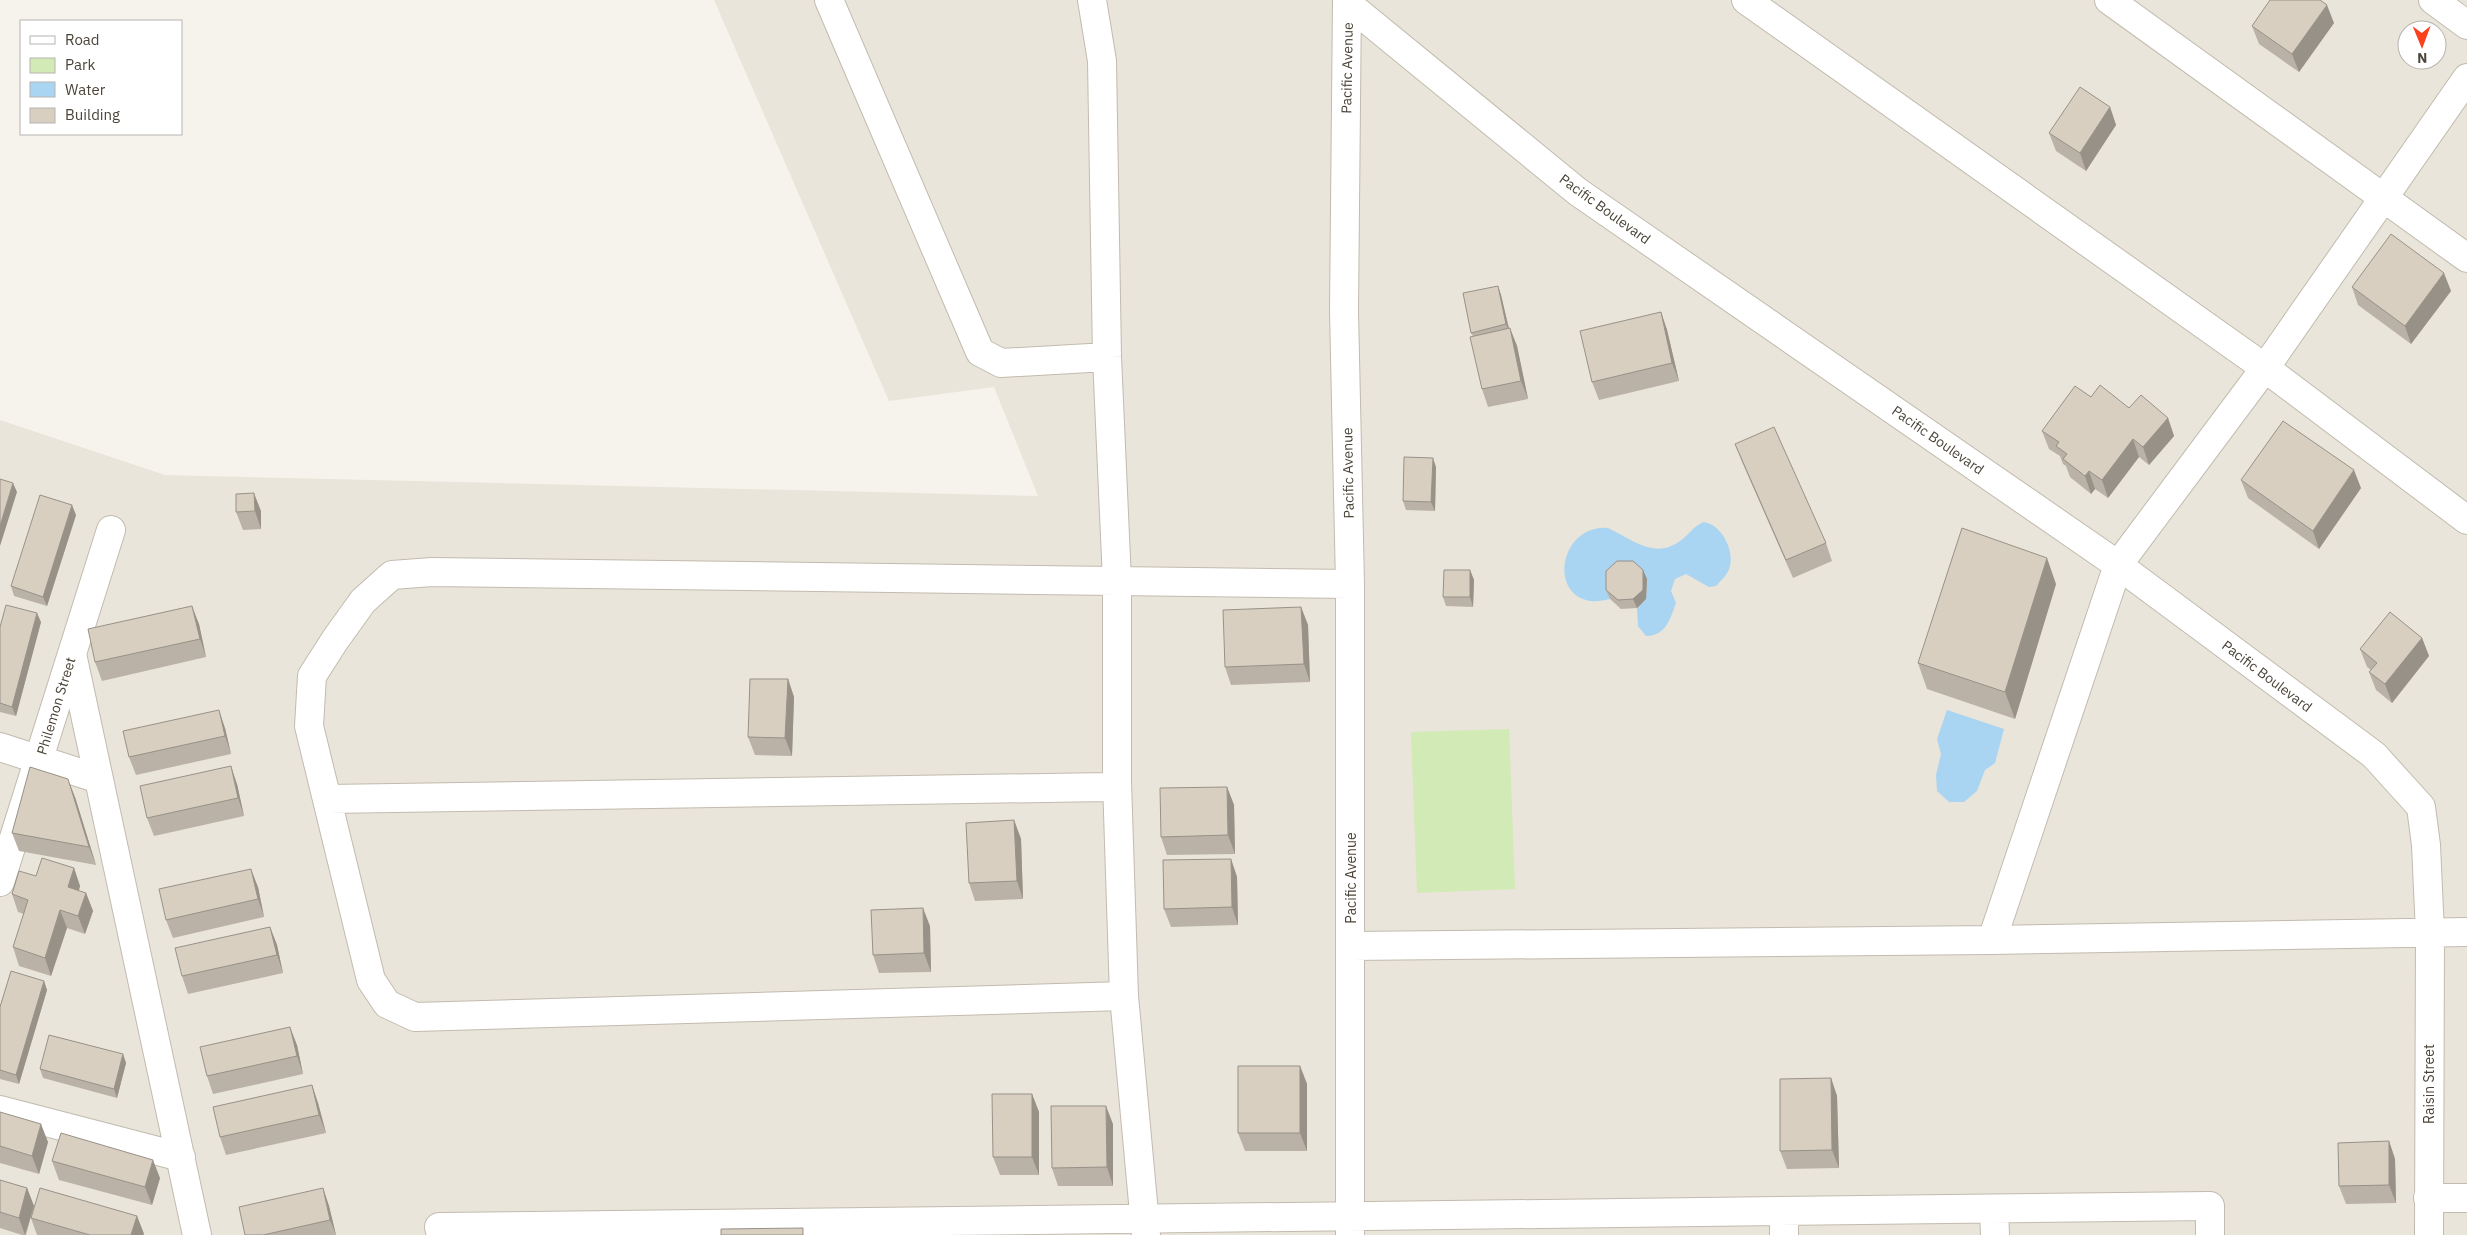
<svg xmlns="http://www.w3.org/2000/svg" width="2467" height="1235" viewBox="0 0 2467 1235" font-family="'IBM Plex Sans',sans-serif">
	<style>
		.residential { fill: #eae5da; fill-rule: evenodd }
		.green { fill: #d2eab5 }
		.water { fill: #a9d4f2 }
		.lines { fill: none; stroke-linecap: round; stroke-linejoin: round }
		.minor-casing { stroke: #c2bbae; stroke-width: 30 }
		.minor { stroke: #fff; stroke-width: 28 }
		.wall { fill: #bab2a6 }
		.shaded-wall { fill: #979187 }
		.building { fill: #d8cfc1; stroke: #979187 }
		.labels { text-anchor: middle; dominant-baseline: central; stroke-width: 4.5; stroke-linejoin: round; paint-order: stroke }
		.street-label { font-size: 14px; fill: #4b4439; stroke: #fff }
	</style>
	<rect width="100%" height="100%" fill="#f6f3ec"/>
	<path class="residential" d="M 714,0 L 2467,0 L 2467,1235 L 0,1235 L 0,420 L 165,475 L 1038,496 L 994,387 L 889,401 ZM 2407,30 L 2437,30 L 2437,60 L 2407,60 Z"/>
	<path class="green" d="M 1509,729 L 1515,889 L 1417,893 L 1411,732 Z"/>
	<path class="water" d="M 1704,522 C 1722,525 1734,550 1730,566 C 1728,575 1721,580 1716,586 L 1709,587 L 1686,574 L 1675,579 L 1671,591 L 1676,603 C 1670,619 1666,636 1646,636 L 1638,626 L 1637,608 L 1646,599 L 1609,580 L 1610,599 C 1604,600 1597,602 1591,601 C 1547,595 1561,524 1608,528 C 1632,539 1654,560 1680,541 C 1689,535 1694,525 1704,522 Z
		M 1947,710 L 2004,729 L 1995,763 L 1985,770 L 1977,791 L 1964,802 L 1949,802 L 1937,791 L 1936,775 L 1941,754 L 1937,739 Z"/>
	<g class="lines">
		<defs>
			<path id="minor" d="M 829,0 L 980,352 L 1001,363 L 1107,357
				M 1092,0 L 1102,61 L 1107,357 L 1117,581 L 1117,782 L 1124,996 L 1146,1235
				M 1347,0 L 1344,311 L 1350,584 L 1350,1234
				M 1746,0 L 2265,368 L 2467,520
				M 2109,0 L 2467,258
				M 2433,0 L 2467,25
				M 1348,4 L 1578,192 L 2118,565 L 2374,755 L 2421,807 L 2426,845 L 2430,933 L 2429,1235
				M 72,654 L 197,1235
				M 0,747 L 99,779
				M 328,799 L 1107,787 L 1117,782
				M 0,882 L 111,530
				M 1992,940 L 2118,565 L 2265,368 L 2467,78
				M 1351,946 L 1992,940 L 2467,932
				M 1124,996 L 415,1017 L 387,1004 L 371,980 L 309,726 L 312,676 L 335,640 L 363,601 L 392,575 L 432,572 L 1350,584
				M 0,1110 L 181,1157
				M 2428,1198 L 2467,1198
				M 1994,1209 L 1995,1235
				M 1784,1211 L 1784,1235
				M 441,1235 L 439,1227 L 2210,1206 L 2210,1235"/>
		</defs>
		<use href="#minor" class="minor-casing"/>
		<use href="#minor" class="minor"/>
	</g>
	<path class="wall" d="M 2334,23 L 2299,72 L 2259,44 L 2252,26 Z
		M 2110,107 L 2116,125 L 2086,171 L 2056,151 L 2049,133 Z
		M 1498,286 L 1501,295 L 1509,328 L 1517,346 L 1528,399 L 1488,407 L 1482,389 L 1473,336 L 1471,333 Z
		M 2352,287 L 2451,291 L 2411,344 L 2358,305 Z
		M 1661,312 L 1667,330 L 1679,381 L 1599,400 L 1592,382 Z
		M 2091,397 L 2168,418 L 2174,436 L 2149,465 L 2139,457 L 2108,498 L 2095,489 L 2091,494 L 2070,477 L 2066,466 L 2063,464 L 2060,456 L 2049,449 L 2042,431 Z
		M 1735,444 L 1826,543 L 1832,561 L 1793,578 L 1742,462 Z
		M 1436,467 L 1435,511 L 1406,510 L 1403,501 Z
		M 2241,480 L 2361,488 L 2319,549 L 2248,498 Z
		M 261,511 L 261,529 L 243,530 L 236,512 Z
		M 76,515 L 47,606 L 14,596 L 11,586 Z
		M 1470,570 L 1474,580 L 1473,607 L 1446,606 L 1443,597 Z
		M 1647,579 L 1646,599 L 1637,608 L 1621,609 L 1610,599 L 1606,590 Z
		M 2056,584 L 2015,719 L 1927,689 L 1918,663 Z
		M 1301,607 L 1308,625 L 1310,682 L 1231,685 L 1225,667 Z
		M 41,622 L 16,716 L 0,712 L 0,627 Z
		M 199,624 L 206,657 L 102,681 L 95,662 Z
		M 2422,638 L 2429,656 L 2392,703 L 2376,690 L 2369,672 L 2371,670 L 2367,667 L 2360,649 Z
		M 788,679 L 794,697 L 792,756 L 755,755 L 748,737 Z
		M 225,728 L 231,754 L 136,775 L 129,757 Z
		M 237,784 L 244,816 L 154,836 L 147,818 Z
		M 1227,787 L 1234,805 L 1235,854 L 1167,855 L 1161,837 Z
		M 75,797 L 96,865 L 19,851 L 12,833 Z
		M 1014,820 L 1021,839 L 1023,899 L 975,901 L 969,883 Z
		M 1231,859 L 1237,877 L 1238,925 L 1171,927 L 1164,909 Z
		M 74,868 L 80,886 L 79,891 L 86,893 L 93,911 L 85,934 L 67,928 L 51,976 L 19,966 L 13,947 L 24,914 L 18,912 L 12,894 L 36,876 Z
		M 258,887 L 264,917 L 173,938 L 166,920 Z
		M 930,926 L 931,972 L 879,973 L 873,955 Z
		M 270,927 L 277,945 L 283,973 L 188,994 L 182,976 Z
		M 44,981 L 47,990 L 19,1084 L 0,1079 L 0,1007 Z
		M 297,1045 L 303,1074 L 213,1094 L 207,1076 Z
		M 123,1054 L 126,1063 L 117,1098 L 43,1078 L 40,1069 Z
		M 1300,1066 L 1307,1084 L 1307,1151 L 1245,1151 L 1238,1133 Z
		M 1831,1078 L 1837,1096 L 1839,1168 L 1787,1169 L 1780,1151 Z
		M 312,1085 L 318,1103 L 326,1133 L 226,1155 L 220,1137 Z
		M 1032,1094 L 1039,1112 L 1039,1175 L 1000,1175 L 993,1157 Z
		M 0,1112 L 48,1142 L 39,1174 L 0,1163 Z
		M 1113,1124 L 1113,1186 L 1058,1186 L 1052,1168 Z
		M 2389,1141 L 2395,1159 L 2396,1203 L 2346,1204 L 2339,1186 Z
		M 52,1161 L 160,1178 L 152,1205 L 59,1180 Z
		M 0,1180 L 27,1188 L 34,1206 L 26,1235 L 22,1235 L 0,1228 Z
		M 323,1188 L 329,1206 L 336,1235 L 245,1235 Z
		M 137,1216 L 144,1234 L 143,1235 L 37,1235 L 31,1218 Z"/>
	<path class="shaded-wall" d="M 2327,5 L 2334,23 L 2299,72 L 2292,54 Z
		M 2110,107 L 2116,125 L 2086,171 L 2080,153 Z
		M 2444,273 L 2451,291 L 2411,344 L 2405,326 Z
		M 1498,286 L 1501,295 L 1510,334 L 1506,324 Z
		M 1661,312 L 1667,330 L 1679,381 L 1672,363 Z
		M 1510,328 L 1517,346 L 1528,399 L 1521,381 Z
		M 2168,418 L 2174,436 L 2149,465 L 2143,447 Z
		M 2133,439 L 2139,457 L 2108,498 L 2102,480 Z
		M 1433,458 L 1436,467 L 1435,511 L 1431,502 Z
		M 2354,470 L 2361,488 L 2319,549 L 2313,531 Z
		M 2089,471 L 2095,489 L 2091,494 L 2085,476 Z
		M 13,483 L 17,492 L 0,546 L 0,526 Z
		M 254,493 L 261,511 L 261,529 L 255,511 Z
		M 72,505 L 76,515 L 47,606 L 43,597 Z
		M 2047,558 L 2056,584 L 2015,719 L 2005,692 Z
		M 1470,570 L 1474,580 L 1473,607 L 1470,597 Z
		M 1643,570 L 1647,579 L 1646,599 L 1637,608 L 1633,599 Z
		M 192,606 L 199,624 L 206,657 L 200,639 Z
		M 1301,607 L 1308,625 L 1310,682 L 1304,664 Z
		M 37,613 L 41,622 L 16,716 L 12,707 Z
		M 2422,638 L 2429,656 L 2392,703 L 2385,684 Z
		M 788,679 L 794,697 L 792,756 L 785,738 Z
		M 219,710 L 225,728 L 231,754 L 225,736 Z
		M 231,766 L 237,784 L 244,816 L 238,798 Z
		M 68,779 L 75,797 L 96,865 L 89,847 Z
		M 1227,787 L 1234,805 L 1235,854 L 1228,835 Z
		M 1014,820 L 1021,839 L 1023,899 L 1017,881 Z
		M 1231,859 L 1237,877 L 1238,925 L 1232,907 Z
		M 74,868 L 80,886 L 74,905 L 68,887 Z
		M 251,869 L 258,887 L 264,917 L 258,899 Z
		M 86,893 L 93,911 L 85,934 L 78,916 Z
		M 923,908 L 930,926 L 931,972 L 924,953 Z
		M 60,910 L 67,928 L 51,976 L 45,958 Z
		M 270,927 L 277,945 L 283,973 L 277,955 Z
		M 44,981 L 47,990 L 19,1084 L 16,1075 Z
		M 290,1027 L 297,1045 L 303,1074 L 297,1056 Z
		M 123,1054 L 126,1063 L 117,1098 L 114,1089 Z
		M 1300,1066 L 1307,1084 L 1307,1151 L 1300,1133 Z
		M 1831,1078 L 1837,1096 L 1839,1168 L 1832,1150 Z
		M 312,1085 L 318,1103 L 326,1133 L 319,1115 Z
		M 1032,1094 L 1039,1112 L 1039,1175 L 1032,1157 Z
		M 1106,1106 L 1113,1124 L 1113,1186 L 1107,1167 Z
		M 41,1124 L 48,1142 L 39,1174 L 32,1156 Z
		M 2389,1141 L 2395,1159 L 2396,1203 L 2389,1185 Z
		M 153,1160 L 160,1178 L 152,1205 L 145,1187 Z
		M 27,1188 L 34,1206 L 25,1235 L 19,1218 Z
		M 323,1188 L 329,1206 L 336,1235 L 330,1220 Z
		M 137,1216 L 144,1234 L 143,1235 L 131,1235 Z"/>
	<path class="building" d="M 2270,0 L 2320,0 L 2327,5 L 2292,54 L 2252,26 Z
		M 2080,87 L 2110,107 L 2080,153 L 2049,133 Z
		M 2391,234 L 2444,273 L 2405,326 L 2352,287 Z
		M 1498,286 L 1506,324 L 1471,333 L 1463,293 Z
		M 1661,312 L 1672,363 L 1592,382 L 1580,331 Z
		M 1510,328 L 1521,381 L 1482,389 L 1470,337 Z
		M 2100,385 L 2129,408 L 2141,395 L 2168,418 L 2143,447 L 2133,439 L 2102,480 L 2089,471 L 2085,476 L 2063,459 L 2067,454 L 2056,446 L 2059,442 L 2042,431 L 2075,386 L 2091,397 Z
		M 2283,421 L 2354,470 L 2313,531 L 2241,480 Z
		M 1774,427 L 1826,543 L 1786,560 L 1735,444 Z
		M 1404,457 L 1433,458 L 1431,502 L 1403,501 Z
		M 0,479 L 13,483 L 0,526 Z
		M 254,493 L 255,511 L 236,512 L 236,494 Z
		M 40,495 L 72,505 L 43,597 L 11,586 Z
		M 1962,528 L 2047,558 L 2005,692 L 1918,663 Z
		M 1617,561 L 1633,561 L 1643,570 L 1643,590 L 1633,599 L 1618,600 L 1606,590 L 1606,571 Z
		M 1444,570 L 1470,570 L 1470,597 L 1443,597 Z
		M 6,605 L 37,613 L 12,707 L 0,703 L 0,627 Z
		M 192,606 L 200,639 L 95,662 L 88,629 Z
		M 1301,607 L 1304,664 L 1225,667 L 1223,610 Z
		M 2390,612 L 2422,638 L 2385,684 L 2369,672 L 2377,663 L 2360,649 Z
		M 750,679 L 788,679 L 785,738 L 748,737 Z
		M 219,710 L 225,736 L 129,757 L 123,731 Z
		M 231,766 L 238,798 L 147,818 L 140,786 Z
		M 30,767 L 68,779 L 89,847 L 12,833 Z
		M 1227,787 L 1228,835 L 1161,837 L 1160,788 Z
		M 1014,820 L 1017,881 L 969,883 L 966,823 Z
		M 42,858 L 74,868 L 68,887 L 86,893 L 78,916 L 60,910 L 45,958 L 13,947 L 28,900 L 12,894 L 19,871 L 36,876 Z
		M 1231,859 L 1232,907 L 1164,909 L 1163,860 Z
		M 251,869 L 258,899 L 166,920 L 159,889 Z
		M 923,908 L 924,953 L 873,955 L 871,910 Z
		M 270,927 L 277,955 L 182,976 L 175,948 Z
		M 11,971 L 44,981 L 16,1075 L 0,1070 L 0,1007 Z
		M 290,1027 L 297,1056 L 207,1076 L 200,1047 Z
		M 49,1035 L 123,1054 L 114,1089 L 40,1069 Z
		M 1238,1066 L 1300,1066 L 1300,1133 L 1238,1133 Z
		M 1831,1078 L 1832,1150 L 1780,1151 L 1780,1079 Z
		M 312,1085 L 319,1115 L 220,1137 L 213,1107 Z
		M 992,1094 L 1032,1094 L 1032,1157 L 993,1157 Z
		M 1051,1106 L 1106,1106 L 1107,1167 L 1052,1168 Z
		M 0,1112 L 41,1124 L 32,1156 L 0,1146 Z
		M 61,1133 L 153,1160 L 145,1187 L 52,1161 Z
		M 2389,1141 L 2389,1185 L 2339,1186 L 2338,1143 Z
		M 0,1180 L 27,1188 L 19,1218 L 0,1212 Z
		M 40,1188 L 137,1216 L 131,1235 L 90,1235 L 31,1218 Z
		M 323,1188 L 330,1220 L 263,1235 L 245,1235 L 239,1207 Z
		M 803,1228 L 803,1235 L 721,1235 L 721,1229 Z"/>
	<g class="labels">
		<g class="street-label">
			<text transform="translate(1347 68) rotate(-89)">Pacific Avenue</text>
			<text transform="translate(1605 209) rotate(36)">Pacific Boulevard</text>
			<text transform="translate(1938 440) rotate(35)">Pacific Boulevard</text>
			<text transform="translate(1348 473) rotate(-91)">Pacific Avenue</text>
			<text transform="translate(2267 676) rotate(37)">Pacific Boulevard</text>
			<text transform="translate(56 706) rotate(-73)">Philemon Street</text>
			<text transform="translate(1351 878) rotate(-90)">Pacific Avenue</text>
			<text transform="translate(2429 1084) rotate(-90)">Raisin Street</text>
		</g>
	</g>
	<rect x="20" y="20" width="162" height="115" fill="#ffffff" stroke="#b7b4b0"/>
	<rect x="30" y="36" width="25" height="8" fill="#ffffff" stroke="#b7b4b0"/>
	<text x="65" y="45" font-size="15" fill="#4b4439">Road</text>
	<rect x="30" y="58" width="25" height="15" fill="#d2eab5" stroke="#b7b4b0"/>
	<text x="65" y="70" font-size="15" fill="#4b4439">Park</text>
	<rect x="30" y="82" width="25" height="15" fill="#a9d4f2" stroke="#b7b4b0"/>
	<text x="65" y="95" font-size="15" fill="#4b4439">Water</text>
	<rect x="30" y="108" width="25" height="15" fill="#d8cfc1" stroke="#b7b4b0"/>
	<text x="65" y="120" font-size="15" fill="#4b4439">Building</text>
	<g transform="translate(2422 45) rotate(179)"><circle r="24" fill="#ffffff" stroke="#b7b4b0"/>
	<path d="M0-4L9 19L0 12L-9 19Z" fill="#fc3f1d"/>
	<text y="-8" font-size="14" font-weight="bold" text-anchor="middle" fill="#4b4439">N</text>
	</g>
</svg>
